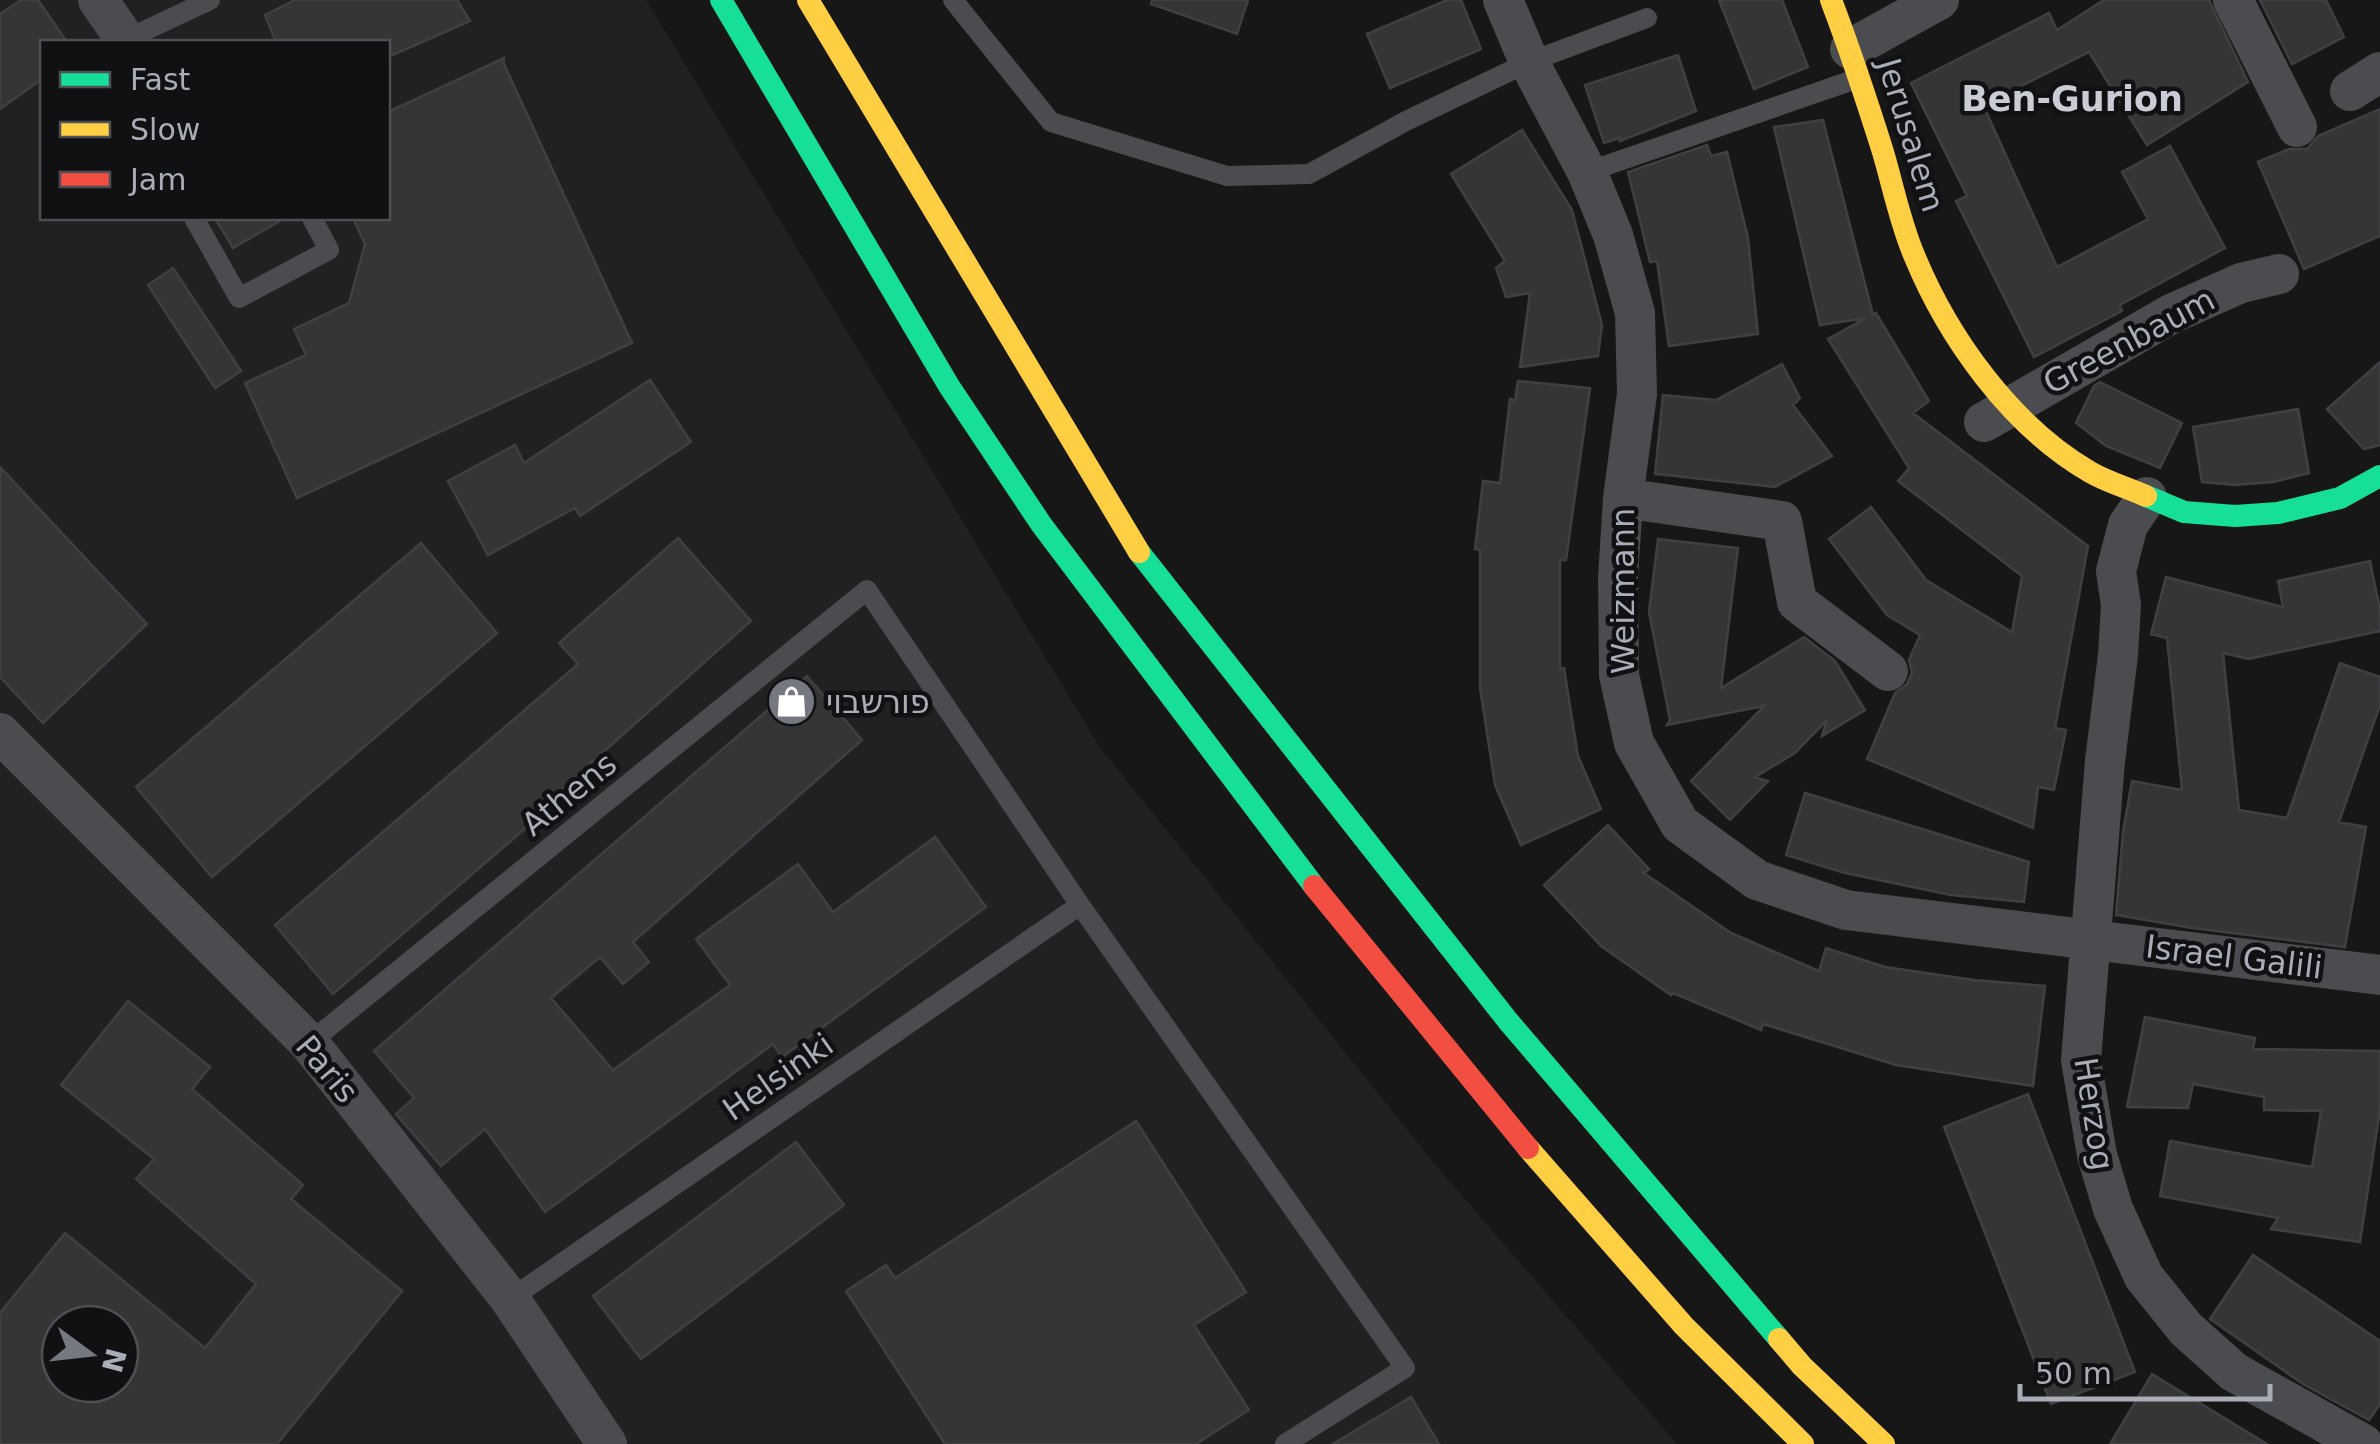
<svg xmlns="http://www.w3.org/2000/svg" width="2380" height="1444" viewBox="0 0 2380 1444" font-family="'DejaVu Sans','Noto Sans Hebrew',sans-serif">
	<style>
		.built { fill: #212123; fill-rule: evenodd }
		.building { fill: #353536; stroke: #3f4043; stroke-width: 2.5; fill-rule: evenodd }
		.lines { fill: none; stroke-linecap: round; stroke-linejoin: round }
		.lane { stroke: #4b4c50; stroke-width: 20 }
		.street { stroke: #4b4c50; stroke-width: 40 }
		.fast { stroke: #16e098; stroke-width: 22 }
		.slow { stroke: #ffcf43; stroke-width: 22 }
		.jam { stroke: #f24e42; stroke-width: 22 }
		.labels { text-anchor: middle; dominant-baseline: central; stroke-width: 9; stroke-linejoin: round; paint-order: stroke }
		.street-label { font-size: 32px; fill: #a8adb8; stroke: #111113 }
		.poi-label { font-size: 32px; fill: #a8adb8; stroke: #111113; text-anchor: start }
		.neighbourhood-label { font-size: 35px; font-weight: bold; fill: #c9ccd4; stroke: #111113 }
	</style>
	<rect width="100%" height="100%" fill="#171717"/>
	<path class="built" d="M 0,0 L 646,0 L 1099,746 L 1438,1168 L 1677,1444 L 0,1444 ZM 42,42 L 388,42 L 388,218 L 42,218 ZM 60,1324 L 120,1324 L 120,1384 L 60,1384 Z"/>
	<path class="building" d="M 21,0 L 38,0 L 67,42 L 42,42 L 42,79 L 0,109 L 0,14 Z
		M 295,0 L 457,0 L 470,21 L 388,57 L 388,42 L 276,42 L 265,15 Z
		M 1152,0 L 1248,0 L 1237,34 L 1151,4 Z
		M 1447,0 L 1461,0 L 1481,49 L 1390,88 L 1367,34 Z
		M 1719,0 L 1782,0 L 1808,67 L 1754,89 Z
		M 2104,0 L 2209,0 L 2248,82 L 2147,145 L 2089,52 L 1983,105 L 2057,267 L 2148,219 L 2122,172 L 2170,146 L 2225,248 L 2120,305 L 2122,311 L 2034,357 L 1956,201 L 1967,196 L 1911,83 L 2049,13 L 2057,30 Z
		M 2260,0 L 2326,0 L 2344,37 L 2292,64 Z
		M 1678,55 L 1696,111 L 1620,141 L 1619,138 L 1604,143 L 1585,85 Z
		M 504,58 L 504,64 L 632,343 L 297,498 L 245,383 L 306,355 L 294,329 L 349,303 L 365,244 L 353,218 L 388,218 L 388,112 Z
		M 2380,109 L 2380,236 L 2304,269 L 2258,162 L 2289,149 L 2307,149 L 2318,136 Z
		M 1823,120 L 1873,315 L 1876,313 L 1929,401 L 1913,413 L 2088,546 L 2055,728 L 2066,730 L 2054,790 L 2038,787 L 2033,828 L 1867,759 L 1895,693 L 1907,684 L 1912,673 L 1909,660 L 1920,635 L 1887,615 L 1829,539 L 1871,507 L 1926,580 L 2012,632 L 2022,576 L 1898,481 L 1909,468 L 1828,339 L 1866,318 L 1820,325 L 1774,127 Z
		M 1522,130 L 1572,210 L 1602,325 L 1598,356 L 1520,367 L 1530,293 L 1506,297 L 1496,268 L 1505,261 L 1451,174 Z
		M 1707,145 L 1711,156 L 1727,152 L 1748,238 L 1758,334 L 1669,346 L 1657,261 L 1650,262 L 1628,172 Z
		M 215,218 L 285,218 L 233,248 Z
		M 173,268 L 241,371 L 215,388 L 148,285 Z
		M 2380,362 L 2380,445 L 2364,449 L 2327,409 Z
		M 1782,364 L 1800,398 L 1793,405 L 1832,456 L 1775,487 L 1655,474 L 1663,395 L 1716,400 Z
		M 650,380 L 691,442 L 580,516 L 575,508 L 488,555 L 448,481 L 515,445 L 524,463 Z
		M 1518,381 L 1590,388 L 1566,560 L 1560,560 L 1560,669 L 1564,668 L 1578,756 L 1601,809 L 1521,845 L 1495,785 L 1480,688 L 1480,550 L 1475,549 L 1483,481 L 1500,483 L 1510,399 L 1515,400 Z
		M 2100,382 L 2182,423 L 2160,468 L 2106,446 L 2076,423 L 2094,386 Z
		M 2298,409 L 2309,473 L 2273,482 L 2235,485 L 2202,482 L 2193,427 Z
		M 0,467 L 147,624 L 43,723 L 0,677 Z
		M 678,538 L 751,621 L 539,809 L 542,814 L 333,994 L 275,925 L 578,664 L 559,643 Z
		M 1658,539 L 1738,548 L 1721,688 L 1804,637 L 1835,661 L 1865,710 L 1822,736 L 1827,720 L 1795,753 L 1755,777 L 1768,781 L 1730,820 L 1691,781 L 1764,706 L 1667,725 L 1670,720 L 1649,612 Z
		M 421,543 L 497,633 L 212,877 L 136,787 Z
		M 2370,561 L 2380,610 L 2380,631 L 2248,659 L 2223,653 L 2239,810 L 2287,818 L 2340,663 L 2380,677 L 2380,705 L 2339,822 L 2366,827 L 2345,947 L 2192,928 L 2116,915 L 2123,832 L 2132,781 L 2182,790 L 2167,638 L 2151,634 L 2166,577 L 2283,607 L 2278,581 Z
		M 807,676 L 862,740 L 633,942 L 649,962 L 623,984 L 600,957 L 551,998 L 613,1070 L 730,985 L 696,939 L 798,864 L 833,912 L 935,837 L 986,907 L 782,1057 L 773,1044 L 545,1212 L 485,1129 L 441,1166 L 396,1114 L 414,1098 L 374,1051 Z
		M 1805,793 L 2029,862 L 2024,902 L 1951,895 L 1845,873 L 1786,855 Z
		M 1608,825 L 1649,869 L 1644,873 L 1731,933 L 1819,971 L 1826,948 L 1885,967 L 1974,980 L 2045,986 L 2033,1086 L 1896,1065 L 1763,1024 L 1761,1030 L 1673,993 L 1671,995 L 1601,946 L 1544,885 Z
		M 128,1001 L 210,1067 L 192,1089 L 303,1185 L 291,1199 L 402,1291 L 277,1444 L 0,1444 L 0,1313 L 65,1233 L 205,1348 L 256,1284 L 136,1179 L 154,1159 L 61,1085 ZM 60,1324 L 120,1324 L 120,1384 L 60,1384 Z
		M 2145,1017 L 2255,1038 L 2253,1049 L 2380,1051 L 2380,1110 L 2360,1242 L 2271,1229 L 2278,1218 L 2160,1196 L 2170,1141 L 2312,1167 L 2321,1111 L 2264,1110 L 2264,1097 L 2193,1084 L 2188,1108 L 2127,1107 Z
		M 2028,1094 L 2135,1372 L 2051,1404 L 1944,1127 Z
		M 1136,1121 L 1246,1292 L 1194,1325 L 1249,1410 L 1196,1444 L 945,1444 L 846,1291 L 886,1265 L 895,1278 Z
		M 796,1142 L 844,1205 L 641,1359 L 593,1296 Z
		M 2253,1255 L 2380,1341 L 2380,1404 L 2369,1420 L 2303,1384 L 2210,1319 Z
		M 2152,1374 L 2267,1444 L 2110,1444 Z
		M 1411,1397 L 1439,1444 L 1333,1444 Z"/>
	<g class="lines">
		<path class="lane" d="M 953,0 L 1051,122 L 1227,176 L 1309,174 L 1406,121 L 1529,62 L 1647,18
			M 125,40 L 210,0
			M 1587,172 L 1859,78
			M 194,218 L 239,298 L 329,250 L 312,218
			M 309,1043 L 867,590 L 1080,905 L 1405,1368 L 1285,1444
			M 510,1299 L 1080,905"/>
		<path class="street" d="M 98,0 L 127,42
			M 1503,0 L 1529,62 L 1587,172 L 1613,235 L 1635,313 L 1637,394 L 1623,498 L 1618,578 L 1619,675 L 1634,743 L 1680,824 L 1757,880 L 1846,910 L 2380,975
			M 2233,0 L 2297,127
			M 1850,49 L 1939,0
			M 2350,91 L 2380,72
			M 1984,422 L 2171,314 L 2241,283 L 2279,274
			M 2147,497 L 2128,525 L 2116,571 L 2121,605 L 2118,655 L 2105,761 L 2081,1060 L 2097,1155 L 2113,1209 L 2144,1277 L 2186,1329 L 2234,1372 L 2363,1444
			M 1623,498 L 1782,521 L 1797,602 L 1888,671
			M 0,733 L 309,1043 L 510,1299 L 607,1444"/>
		<path class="fast" d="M 721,0 L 949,386 L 1041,524 L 1314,886
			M 2146,496 L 2184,512 L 2235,516 L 2278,513 L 2340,498 L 2380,476
			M 1139,552 L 1508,1021 L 1779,1339"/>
		<path class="slow" d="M 808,0 L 1139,552
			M 1831,0 C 1850,50 1867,101 1883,152 C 1893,186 1900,222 1914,255 C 1948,338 2011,426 2090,472 C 2107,482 2128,488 2146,496
			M 1528,1148 L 1684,1326 L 1803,1444
			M 1779,1339 L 1802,1366 L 1884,1444"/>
		<path class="jam" d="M 1314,886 L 1528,1148"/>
	</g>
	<defs>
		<symbol id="shop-disc" viewBox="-11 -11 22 22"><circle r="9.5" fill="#757880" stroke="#111113"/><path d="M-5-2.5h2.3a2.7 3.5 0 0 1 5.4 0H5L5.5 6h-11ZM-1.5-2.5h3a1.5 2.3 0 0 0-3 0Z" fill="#fff"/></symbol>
	</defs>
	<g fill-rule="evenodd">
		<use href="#shop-disc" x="764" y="674" width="55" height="55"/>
	</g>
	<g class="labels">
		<g class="street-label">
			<text transform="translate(1911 135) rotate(73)">Jerusalem</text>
			<text transform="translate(2129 341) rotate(-28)">Greenbaum</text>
			<text transform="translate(1623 591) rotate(-90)">Weizmann</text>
			<text transform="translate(569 794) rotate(-39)">Athens</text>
			<text transform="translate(2234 957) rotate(7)">Israel Galili</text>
			<text transform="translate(327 1069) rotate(50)">Paris</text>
			<text transform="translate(778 1077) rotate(-35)">Helsinki</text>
			<text transform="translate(2094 1114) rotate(81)">Herzog</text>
		</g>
		<g class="poi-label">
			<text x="826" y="702">פורשבוי</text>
		</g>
		<g class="neighbourhood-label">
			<text x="2072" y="99">Ben-Gurion</text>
		</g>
	</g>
	<rect x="40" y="40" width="350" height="180" fill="#111113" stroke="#4d4f55" stroke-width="2.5"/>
	<rect x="60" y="72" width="50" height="15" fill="#16e098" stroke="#4d4f55" stroke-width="2.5"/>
	<text x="130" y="90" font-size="30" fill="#a8adb8">Fast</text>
	<rect x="60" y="122" width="50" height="15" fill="#ffcf43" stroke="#4d4f55" stroke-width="2.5"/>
	<text x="130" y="140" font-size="30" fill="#a8adb8">Slow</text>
	<rect x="60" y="172" width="50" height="15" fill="#f24e42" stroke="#4d4f55" stroke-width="2.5"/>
	<text x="130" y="190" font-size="30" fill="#a8adb8">Jam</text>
	<g transform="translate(90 1354) rotate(105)"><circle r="48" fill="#111113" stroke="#4d4f55" stroke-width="2.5"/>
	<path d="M0-8L18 38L0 25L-18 38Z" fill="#757880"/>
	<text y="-15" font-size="28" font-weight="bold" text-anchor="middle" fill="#a8adb8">N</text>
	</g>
	<path d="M2020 1384v15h250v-15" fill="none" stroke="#a8adb8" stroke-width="5"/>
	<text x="2035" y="1384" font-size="30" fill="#a8adb8" stroke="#111113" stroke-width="8" paint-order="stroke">50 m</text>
</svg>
